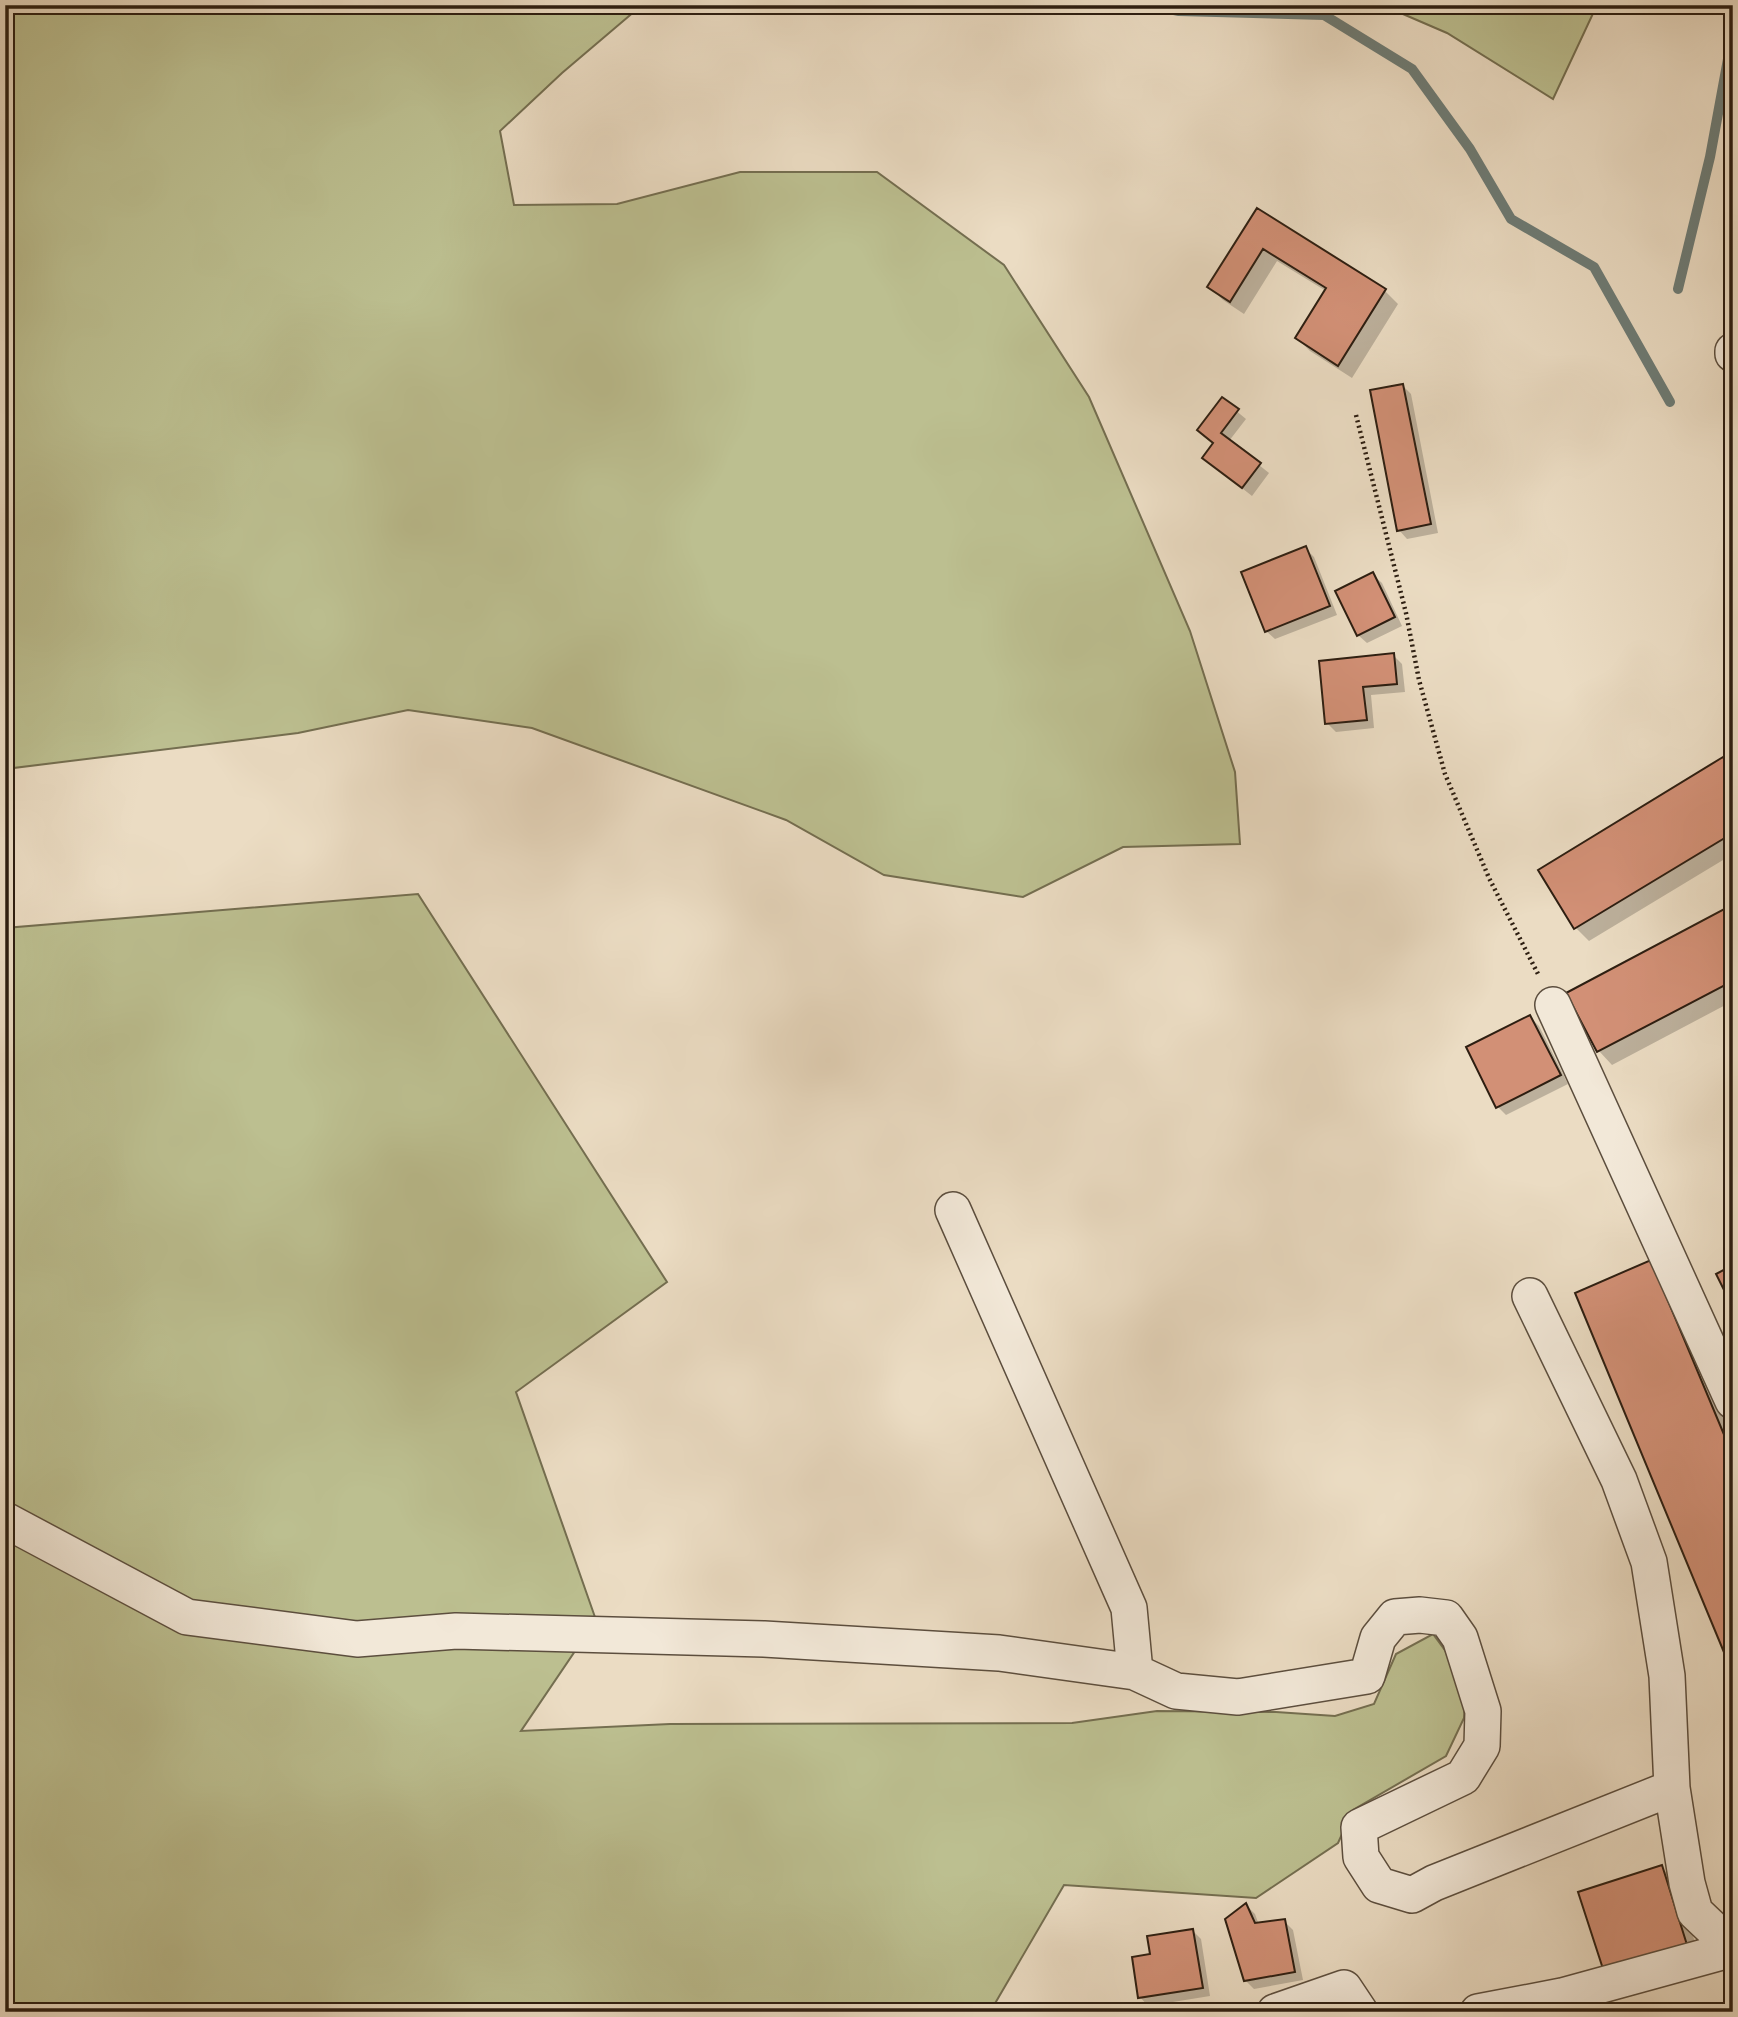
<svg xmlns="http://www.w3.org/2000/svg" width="1738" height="2017" viewBox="0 0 1738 2017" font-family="'IM FELL French Canon',serif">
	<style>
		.green { fill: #bcbf90; stroke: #746e50; stroke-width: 2 }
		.shadow { fill: #0003 }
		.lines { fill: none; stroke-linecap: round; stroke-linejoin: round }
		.stream { stroke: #6e7c76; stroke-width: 10 }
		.building { fill: #d29076; stroke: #2d1e11; stroke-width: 2 }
		.minor-casing { stroke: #5c4e3e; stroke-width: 38 }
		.path { stroke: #2d1e11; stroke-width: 4.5; stroke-dasharray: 2 3.5; stroke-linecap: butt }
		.minor { stroke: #f2e8d8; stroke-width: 35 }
	</style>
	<rect width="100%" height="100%" fill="#ebdcc3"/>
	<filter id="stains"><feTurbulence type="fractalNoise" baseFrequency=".00286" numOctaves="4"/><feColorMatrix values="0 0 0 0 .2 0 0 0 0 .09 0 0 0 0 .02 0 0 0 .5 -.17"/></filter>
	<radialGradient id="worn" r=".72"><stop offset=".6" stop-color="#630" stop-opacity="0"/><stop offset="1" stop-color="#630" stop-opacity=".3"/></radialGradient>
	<path class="green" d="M 5,5 L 642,5 L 562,73 L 500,131 L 514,205 L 617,204 L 740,172 L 877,172 L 1004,265 L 1089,397 L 1190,631 L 1235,772 L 1240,844 L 1123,847 L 1023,897 L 884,875 L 786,820 L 532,728 L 408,710 L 298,733 L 5,769 Z
		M 1382,5 L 1597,5 L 1553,99 L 1447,33 Z
		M 418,894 L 667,1282 L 516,1392 L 596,1620 L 521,1731 L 670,1724 L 1072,1723 L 1157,1711 L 1276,1712 L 1335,1716 L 1374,1704 L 1396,1654 L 1433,1634 L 1466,1679 L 1464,1718 L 1446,1756 L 1353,1810 L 1338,1843 L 1256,1898 L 1064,1885 L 990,2012 L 5,2012 L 5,928 Z"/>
	<path class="shadow" d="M 1257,210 L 1385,291 L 1398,304 L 1352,378 L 1310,351 L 1297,338 L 1326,291 L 1277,261 L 1244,314 L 1223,300 L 1210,287 Z
		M 1403,386 L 1411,394 L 1438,533 L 1407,539 L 1399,530 Z
		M 1223,400 L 1246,419 L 1229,441 L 1269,473 L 1252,496 L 1204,458 L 1215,444 Z
		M 1305,548 L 1314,557 L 1337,615 L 1275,639 L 1266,631 Z
		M 1373,575 L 1382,583 L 1402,626 L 1367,643 L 1358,635 Z
		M 1393,655 L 1402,664 L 1405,692 L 1371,695 L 1374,728 L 1336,732 L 1327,723 Z
		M 1723,759 L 1733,769 L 1733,854 L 1589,941 L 1576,928 L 1541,870 Z
		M 1727,909 L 1733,915 L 1733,1001 L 1612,1065 L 1599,1051 L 1568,994 Z
		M 1530,1017 L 1539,1026 L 1568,1084 L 1506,1115 L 1498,1107 Z
		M 1733,1064 L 1733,1079 L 1727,1067 Z
		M 1651,1263 L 1669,1280 L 1733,1434 L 1733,1669 Z
		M 1661,1867 L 1675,1881 L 1701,1961 L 1607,1974 Z
		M 1733,1896 L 1733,1929 L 1726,1923 Z
		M 1246,1905 L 1255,1914 L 1259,1925 L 1284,1921 L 1293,1930 L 1303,1980 L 1254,1989 L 1245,1980 Z
		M 1192,1930 L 1201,1939 L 1210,1996 L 1148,2006 L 1140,1997 L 1152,1956 Z"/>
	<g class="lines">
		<path class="stream" d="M 1149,5 L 1179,11 L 1324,15 L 1412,69 L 1470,149 L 1511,219 L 1594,267 L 1670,402
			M 1678,289 L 1710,157 L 1733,32"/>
	</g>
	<path class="building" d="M 1257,208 L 1386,289 L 1338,366 L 1295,338 L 1326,288 L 1263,249 L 1230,302 L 1207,287 Z
		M 1403,384 L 1431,524 L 1397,531 L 1370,390 Z
		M 1222,397 L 1239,409 L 1221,433 L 1261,463 L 1242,488 L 1202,458 L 1213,443 L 1197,430 Z
		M 1306,546 L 1330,606 L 1265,632 L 1241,572 Z
		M 1373,572 L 1395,617 L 1357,636 L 1335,591 Z
		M 1394,653 L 1397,684 L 1363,687 L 1367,720 L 1325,724 L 1319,661 Z
		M 1723,757 L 1733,773 L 1733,833 L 1574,929 L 1538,870 Z
		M 1728,907 L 1733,916 L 1733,981 L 1597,1052 L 1566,993 Z
		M 1530,1015 L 1561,1075 L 1496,1108 L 1466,1047 Z
		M 1651,1260 L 1733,1456 L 1733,1674 L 1575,1293 Z
		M 1733,1265 L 1733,1308 L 1716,1274 Z
		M 1662,1865 L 1688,1948 L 1605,1975 L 1578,1892 Z
		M 1246,1903 L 1255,1923 L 1285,1919 L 1295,1972 L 1244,1981 L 1225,1919 Z
		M 1193,1929 L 1203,1988 L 1138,1998 L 1132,1957 L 1150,1954 L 1147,1936 Z"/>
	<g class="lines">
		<defs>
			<path id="minor" d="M 1733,351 L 1733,354
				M 1553,1005 L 1733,1401
				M 953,1210 L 1129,1608 L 1135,1672
				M 1530,1296 L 1619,1480 L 1649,1562 L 1667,1676 L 1672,1788
				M 5,1520 L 187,1617 L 357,1639 L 456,1631 L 764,1639 L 999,1653 L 1135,1672 L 1176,1691 L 1238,1697 L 1367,1676 L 1378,1638 L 1395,1617 L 1420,1615 L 1446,1618 L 1460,1638 L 1483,1711 L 1482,1746 L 1463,1777 L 1359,1827 L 1361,1857 L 1379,1885 L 1412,1895 L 1434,1883 L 1672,1788 L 1687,1883 L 1695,1912 L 1733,1948
				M 1275,2012 L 1344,1988 L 1360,2012
				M 1478,2012 L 1562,1996 L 1733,1949"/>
		</defs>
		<use href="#minor" class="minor-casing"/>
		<path class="path" d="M 1356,415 L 1406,613 L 1419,680 L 1445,774 L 1489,878 L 1538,974"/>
		<use href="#minor" class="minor"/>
	</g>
	<rect width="1738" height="2017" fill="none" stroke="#ebdcc3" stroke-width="28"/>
	<rect x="7" y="7" width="1724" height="2003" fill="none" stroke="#2d1e11" stroke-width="3.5"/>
	<rect x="14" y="14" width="1710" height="1989" fill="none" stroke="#2d1e11" stroke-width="2"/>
	<rect width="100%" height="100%" filter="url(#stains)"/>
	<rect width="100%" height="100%" fill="url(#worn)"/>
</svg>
